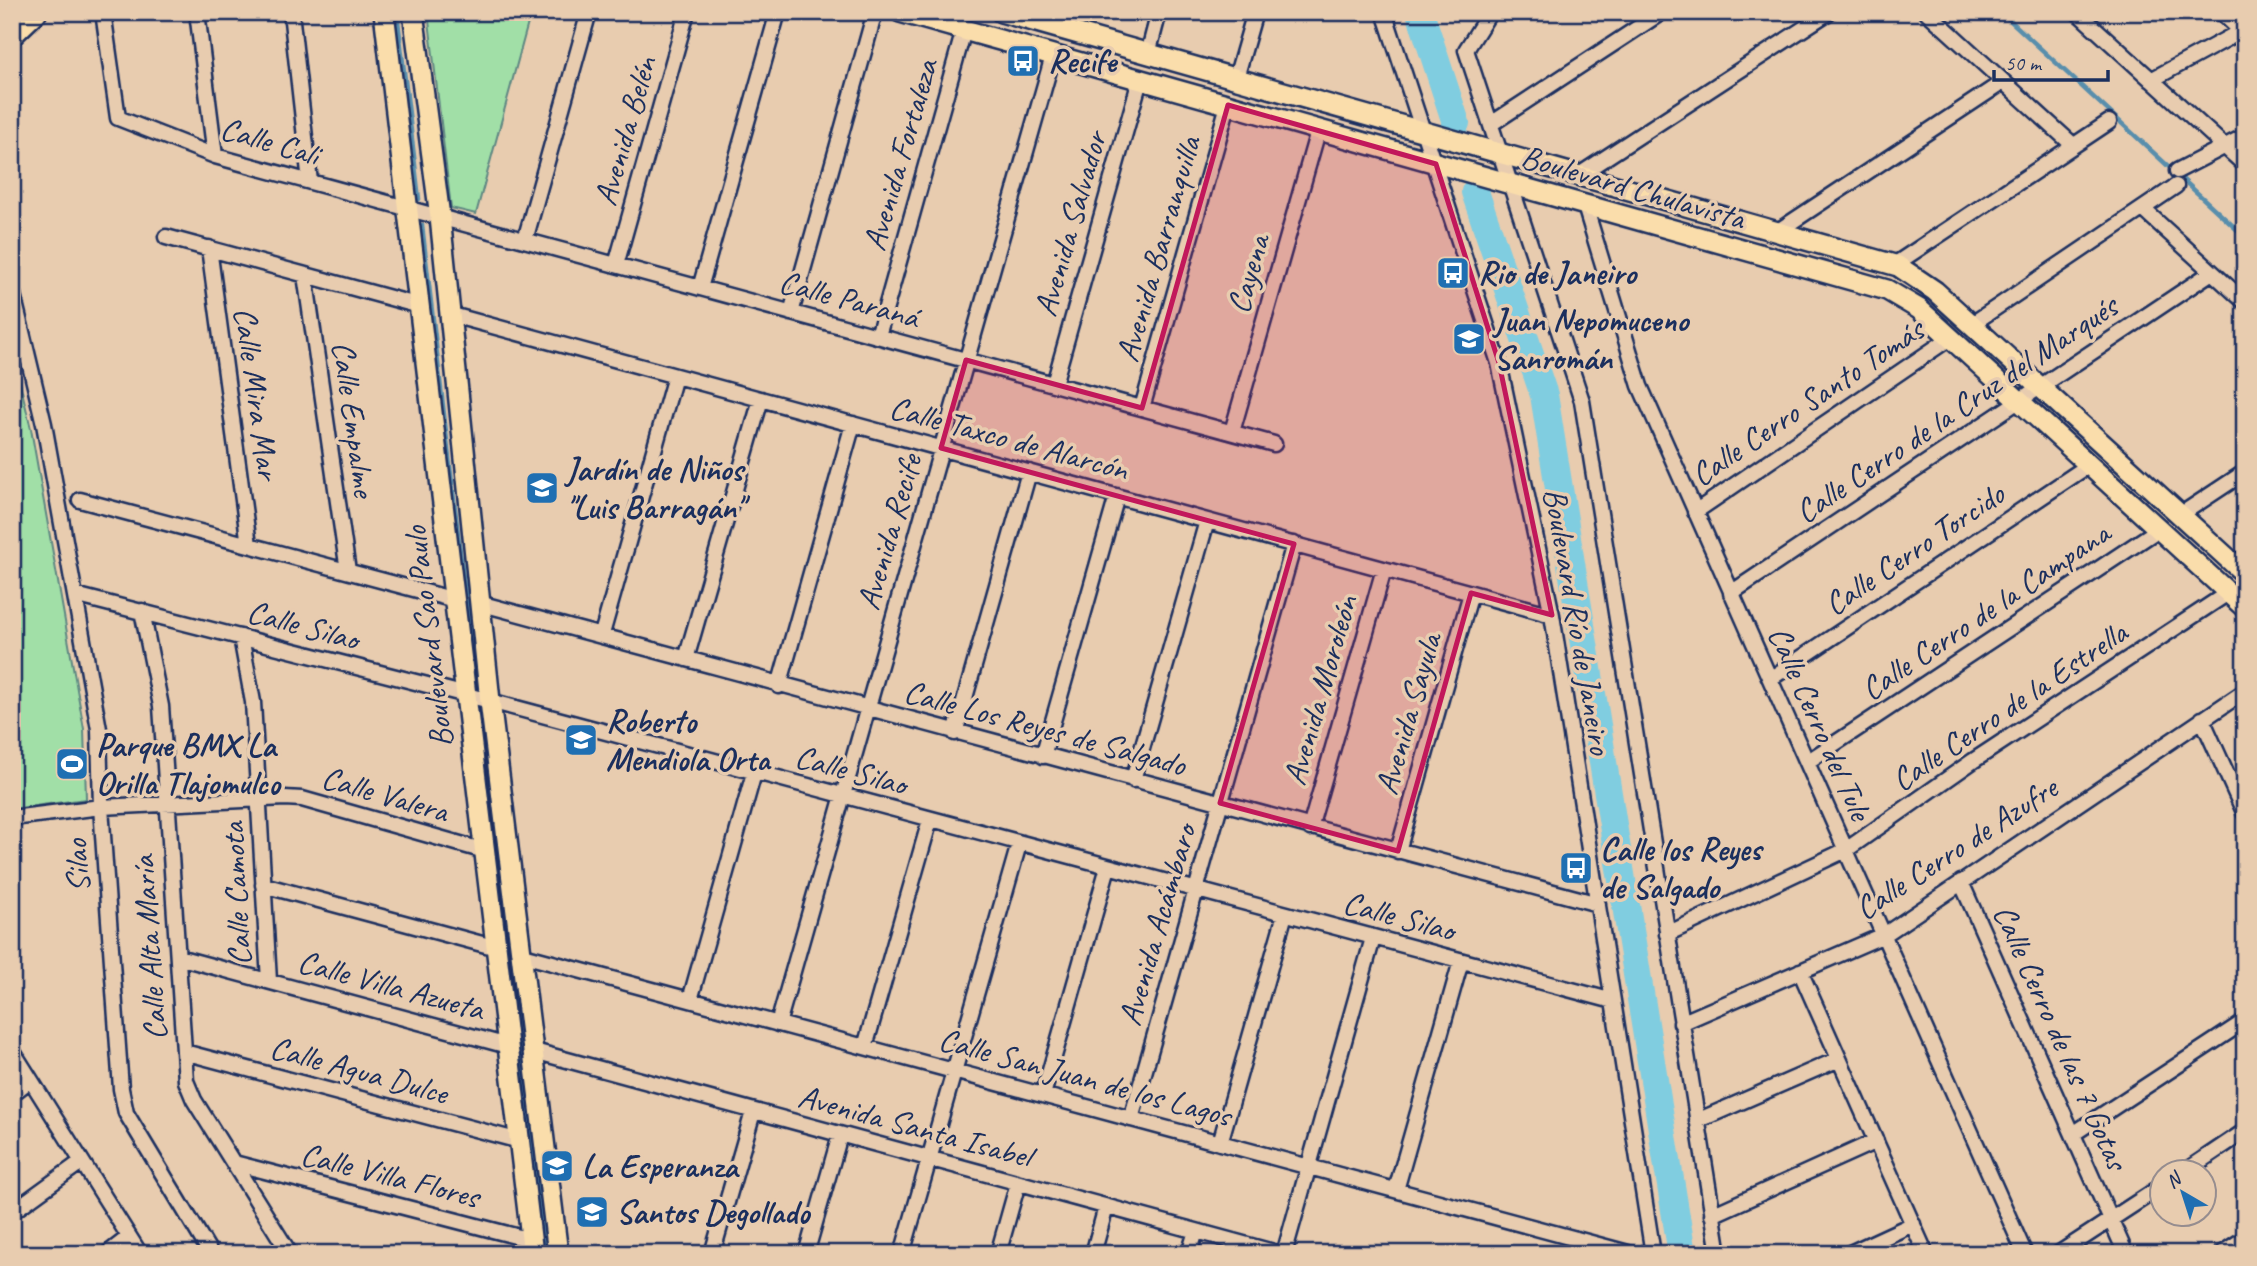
<svg xmlns="http://www.w3.org/2000/svg" width="2257" height="1266" viewBox="0 0 2257 1266" font-family="Caveat,sans-serif">
	<style>
		.green { fill: #a1dfa7; stroke: #5e8782; stroke-width: 2 }
		.lines { fill: none; stroke-linecap: round; stroke-linejoin: round }
		.stream { stroke: #588eac; stroke-width: 4.5 }
		.river { stroke: #80cde0; stroke-width: 28 }
		.minor-casing { stroke: #1b2f5e; stroke-width: 19 }
		.major-casing { stroke: #1b2f5e; stroke-width: 24 }
		.minor { stroke: #e8ccaf; stroke-width: 14 }
		.major { stroke: #faddab; stroke-width: 19 }
		.marked { fill: #c2185b; fill-opacity: 0.2; stroke: #c2185b; stroke-width: 5; stroke-linejoin: round }
		.labels { text-anchor: middle; dominant-baseline: central; stroke-width: 7; stroke-linejoin: round; paint-order: stroke }
		.poi-label { font-size: 33px; font-weight: bold; fill: #1b2f5e; stroke: #e8ccaf; text-anchor: start }
		.street-label { font-size: 33px; fill: #1b2f5e; stroke: #e8ccaf }
	</style>
	<rect width="100%" height="100%" fill="#e8ccaf"/>
	<filter id="ink" filterUnits="userSpaceOnUse"><feTurbulence type="fractalNoise" baseFrequency=".0143" numOctaves="2"/><feDisplacementMap in="SourceGraphic" scale="14" xChannelSelector="R" yChannelSelector="G"/><feConvolveMatrix kernelMatrix="1 2 1 2 8 2 1 2 1" color-interpolation-filters="sRGB"/></filter>
	<g filter="url(#ink)">
		<path class="green" d="M 428,12 L 531,12 L 476,214 L 451,208 Z
			M 12,349 L 31,429 L 84,729 L 86,799 L 12,809 Z"/>
		<g class="lines">
			<path class="stream" d="M 397,12 L 419,199
				M 2001,12 L 2245,237
				M 12,18 L 18,12
				M 422,225 L 476,690
				M 479,712 L 544,1254"/>
			<path class="river" d="M 1420,12 L 1456,123
				M 1475,192 L 1544,395 L 1682,1254"/>
			<defs>
				<path id="minor" d="M 103,12 L 118,118 L 215,156 L 1274,444
					M 197,12 L 215,156
					M 291,12 L 310,182
					M 1384,12 L 1499,363 L 1552,615 L 1653,1254
					M 1490,12 L 1466,50 L 1582,401 L 1719,1254
					M 1927,12 L 2073,145
					M 2077,12 L 2245,165
					M 2221,12 L 2241,31
					M 1060,29 L 1065,12
					M 1148,54 L 1159,12
					M 1236,78 L 1255,12
					M 2151,80 L 2245,29
					M 1491,124 L 1662,12
					M 2177,171 L 2245,136
					M 1579,175 L 1829,12
					M 1585,206 L 1640,386 L 2025,1254
					M 2143,209 L 2245,302
					M 1778,231 L 2003,82
					M 166,237 L 420,306
					M 525,240 L 589,12
					M 209,248 L 249,545
					M 616,265 L 687,12
					M 1894,265 L 2109,122
					M 305,275 L 348,571
					M 700,288 L 778,12
					M 12,290 L 44,424 L 99,729 L 101,807 L 121,1089 L 126,1113 L 211,1254
					M 791,313 L 875,12
					M 452,315 L 1552,615
					M 1972,324 L 2176,186
					M 878,336 L 964,30
					M 1054,384 L 1140,80
					M 1142,408 L 1228,105
					M 1232,432 L 1318,131
					M 80,500 L 455,600
					M 1695,512 L 1950,338
					M 2180,515 L 2245,472
					M 1731,593 L 2212,272
					M 75,595 L 490,701 L 1613,1001
					M 479,603 L 1598,904
					M 142,611 L 161,706 L 186,1081 L 194,1100 L 290,1254
					M 602,634 L 675,376
					M 241,637 L 253,702 L 269,981
					M 686,659 L 761,399
					M 1770,679 L 2089,465
					M 779,686 L 853,424
					M 2202,719 L 2245,814
					M 955,733 L 1029,472
					M 1043,756 L 1117,496
					M 1807,762 L 2159,529
					M 1133,780 L 1207,521
					M 12,818 L 101,807 L 285,798 L 302,799 L 485,851
					M 1310,828 L 1384,569
					M 1398,851 L 1471,593
					M 1961,882 L 2126,1254
					M 263,885 L 497,948
					M 1667,934 L 1846,850 L 1973,761 L 2228,593
					M 523,955 L 1632,1254
					M 178,957 L 508,1046
					M 1800,971 L 1926,1254
					M 690,1000 L 754,773
					M 1681,1023 L 1884,935 L 2245,691
					M 778,1024 L 1053,56
					M 865,1047 L 930,820
					M 12,1050 L 140,1254
					M 534,1051 L 1281,1254
					M 184,1052 L 520,1141
					M 12,1094 L 30,1080
					M 1043,1095 L 1108,867
					M 1131,1119 L 1294,544
					M 1697,1121 L 1839,1059
					M 2073,1134 L 2245,1021
					M 1220,1143 L 1285,914
					M 234,1163 L 531,1240
					M 2184,1172 L 2245,1131
					M 1396,1190 L 1461,961
					M 12,1212 L 81,1162
					M 1712,1215 L 1876,1141
					M 107,1254 L 129,1237
					M 712,1254 L 753,1112
					M 806,1254 L 840,1135
					M 902,1254 L 1019,844
					M 998,1254 L 1018,1183
					M 1093,1254 L 1106,1207
					M 1189,1254 L 1196,1231
					M 1284,1254 L 1373,938
					M 1848,1254 L 1913,1224
					M 2058,1254 L 2162,1186
					M 2221,1254 L 2245,1238"/>
				<path id="major" d="M 384,12 L 533,1254
					M 413,12 L 440,217 L 490,701 L 558,1254
					M 900,12 L 1887,290 L 1919,309 L 2245,608
					M 1001,12 L 1898,266 L 1935,291 L 2245,574
					M 12,36 L 37,12"/>
			</defs>
			<use href="#minor" class="minor-casing"/>
			<use href="#major" class="major-casing"/>
			<use href="#minor" class="minor"/>
			<use href="#major" class="major"/>
		</g>
	</g>
	<path class="marked" d="M 1228,105 L 1436,164 L 1499,363 L 1552,615 L 1471,593 L 1398,851 L 1220,803 L 1294,544 L 941,448 L 966,360 L 1142,408 Z"/>
	<defs>
		<symbol id="bus-square" viewBox="-11 -11 22 22"><rect x="-9" y="-9" width="18" height="18" rx="4" fill="#1f6fb2" stroke="#e8ccaf"/><path d="M-5-6H5V4H4V6H2V4H-2V6H-4V4H-5ZM-3.5-4V0h7V-4ZM-3.5 1.2v1.5H-2V1.2ZM2 1.2v1.5H3.5V1.2Z" fill="#fff"/></symbol>
		<symbol id="school-square" viewBox="-11 -11 22 22"><rect x="-9" y="-9" width="18" height="18" rx="4" fill="#1f6fb2" stroke="#e8ccaf"/><path d="M0-5L7-2L0 1L-7-2ZM-4 1L0 2.5L4 1V4Q0 6-4 4Z" fill="#fff"/></symbol>
		<symbol id="stadium-square" viewBox="-11 -11 22 22"><rect x="-9" y="-9" width="18" height="18" rx="4" fill="#1f6fb2" stroke="#e8ccaf"/><path d="M0-5a6.5 5 0 1 0 0 10a6.5 5 0 1 0 0-10ZM-3.5-1.8h7v3.6h-7Z" fill="#fff"/></symbol>
	</defs>
	<g fill-rule="evenodd">
		<use href="#bus-square" x="1004" y="42" width="38" height="38"/>
		<use href="#bus-square" x="1434" y="254" width="38" height="38"/>
		<use href="#school-square" x="1450" y="320" width="38" height="38"/>
		<use href="#school-square" x="523" y="469" width="38" height="38"/>
		<use href="#school-square" x="562" y="721" width="38" height="38"/>
		<use href="#stadium-square" x="53" y="745" width="38" height="38"/>
		<use href="#bus-square" x="1557" y="849" width="38" height="38"/>
		<use href="#school-square" x="538" y="1147" width="38" height="38"/>
		<use href="#school-square" x="573" y="1193" width="38" height="38"/>
	</g>
	<g class="labels">
		<g class="poi-label">
			<text x="1048" y="61">Recife</text>
			<text x="1478" y="273">Rio de Janeiro</text>
			<text x="1494" y="320">Juan Nepomuceno<tspan x="1494" dy="38">Sanromán</tspan></text>
			<text x="566" y="469">Jardín de Niños<tspan x="566" dy="38">"Luis Barragán"</tspan></text>
			<text x="606" y="721">Roberto<tspan x="606" dy="38">Mendiola Orta</tspan></text>
			<text x="96" y="745">Parque BMX La<tspan x="96" dy="38">Orilla Tlajomulco</tspan></text>
			<text x="1600" y="849">Calle los Reyes<tspan x="1600" dy="38">de Salgado</tspan></text>
			<text x="582" y="1166">La Esperanza</text>
			<text x="616" y="1212">Santos Degollado</text>
		</g>
		<g class="street-label">
			<text transform="translate(625 131) rotate(-74)">Avenida Belén</text>
			<text transform="translate(270 141) rotate(16)">Calle Cali</text>
			<text transform="translate(900 155) rotate(-74)">Avenida Fortaleza</text>
			<text transform="translate(1633 187) rotate(16)">Boulevard Chulavista</text>
			<text transform="translate(1070 224) rotate(-74)">Avenida Salvador</text>
			<text transform="translate(1158 249) rotate(-74)">Avenida Barranquilla</text>
			<text transform="translate(1248 274) rotate(-74)">Cayena</text>
			<text transform="translate(849 299) rotate(15)">Calle Paraná</text>
			<text transform="translate(257 393) rotate(82)">Calle Mira Mar</text>
			<text transform="translate(1807 402) rotate(-34)">Calle Cerro Santo Tomás</text>
			<text transform="translate(1956 409) rotate(-34)">Calle Cerro de la Cruz del Marqués</text>
			<text transform="translate(354 419) rotate(82)">Calle Empalme</text>
			<text transform="translate(1009 438) rotate(15)">Calle Taxco de Alarcón</text>
			<text transform="translate(889 532) rotate(-74)">Avenida Recife</text>
			<text transform="translate(1914 549) rotate(-34)">Calle Cerro Torcido</text>
			<text transform="translate(1985 611) rotate(-34)">Calle Cerro de la Campana</text>
			<text transform="translate(1578 621) rotate(80)">Boulevard Río de Janeiro</text>
			<text transform="translate(303 625) rotate(15)">Calle Silao</text>
			<text transform="translate(428 637) rotate(-97)">Boulevard Sao Paulo</text>
			<text transform="translate(1320 690) rotate(-74)">Avenida Moroleón</text>
			<text transform="translate(2009 706) rotate(-34)">Calle Cerro de la Estrella</text>
			<text transform="translate(1408 714) rotate(-74)">Avenida Sayula</text>
			<text transform="translate(1820 723) rotate(66)">Calle Cerro del Tule</text>
			<text transform="translate(1045 728) rotate(15)">Calle Los Reyes de Salgado</text>
			<text transform="translate(851 770) rotate(15)">Calle Silao</text>
			<text transform="translate(385 794) rotate(16)">Calle Valera</text>
			<text transform="translate(1956 848) rotate(-33)">Calle Cerro de Azufre</text>
			<text transform="translate(77 866) rotate(-94)">Silao</text>
			<text transform="translate(236 894) rotate(-93)">Calle Camota</text>
			<text transform="translate(1399 916) rotate(15)">Calle Silao</text>
			<text transform="translate(1157 925) rotate(-74)">Avenida Acámbaro</text>
			<text transform="translate(149 948) rotate(-94)">Calle Alta María</text>
			<text transform="translate(391 985) rotate(15)">Calle Villa Azueta</text>
			<text transform="translate(2061 1037) rotate(66)">Calle Cerro de las 7 Gotas</text>
			<text transform="translate(359 1070) rotate(15)">Calle Agua Dulce</text>
			<text transform="translate(1085 1077) rotate(15)">Calle San Juan de los Lagos</text>
			<text transform="translate(915 1126) rotate(15)">Avenida Santa Isabel</text>
			<text transform="translate(390 1175) rotate(14)">Calle Villa Flores</text>
		</g>
	</g>
	<rect width="2257" height="1266" fill="none" stroke="#e8ccaf" stroke-width="42"/>
	<rect x="21" y="21" width="2215" height="1224" fill="none" stroke="#1b2f5e" stroke-width="2.5" filter="url(#ink)"/>
	<g transform="translate(2183 1193) rotate(321)"><circle r="33" fill="#e8ccaf" stroke="#968d8f" stroke-width="2"/>
	<path d="M0-5L12 26L0 18L-12 26Z" fill="#1f6fb2"/>
	<text y="-10" font-size="19" font-weight="bold" text-anchor="middle" fill="#1b2f5e">N</text>
	</g>
	<path d="M1994 70v10h114v-10" fill="none" stroke="#1b2f5e" stroke-width="3.5"/>
	<text x="2005" y="70" font-size="21" fill="#1b2f5e" stroke="#e8ccaf" stroke-width="5" paint-order="stroke">50 m</text>
</svg>
